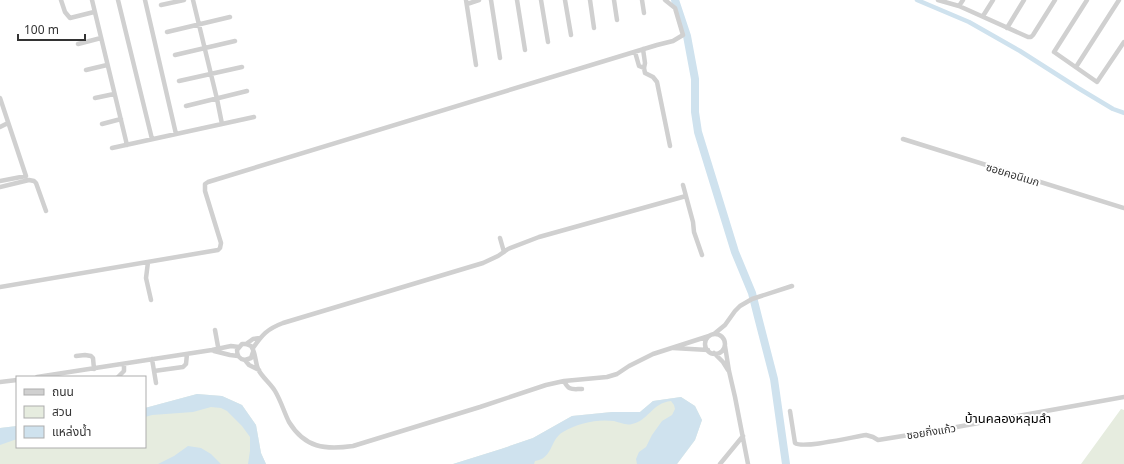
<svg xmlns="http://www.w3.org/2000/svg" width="1124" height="464" viewBox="0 0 1124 464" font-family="'Noto Sans','Noto Sans Thai',sans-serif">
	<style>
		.green { fill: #e6ecdf }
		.water { fill: #cfe2ee }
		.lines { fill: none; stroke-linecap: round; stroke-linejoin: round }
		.canal { stroke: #cfe2ee; stroke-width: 4.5 }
		.river { stroke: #cfe2ee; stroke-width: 8 }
		.street { stroke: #d0d0d0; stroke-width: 4.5 }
		.labels { text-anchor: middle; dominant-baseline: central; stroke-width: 4; stroke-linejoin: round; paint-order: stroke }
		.street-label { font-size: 11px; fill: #333; stroke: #fff }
		.quarter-label { font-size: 13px; fill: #000; stroke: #fff }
	</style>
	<rect width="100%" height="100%" fill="#fff"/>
	<path class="green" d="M 197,394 L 222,396 L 242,405 L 256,425 L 261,453 L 266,464 L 0,464 L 0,428 L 17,426 L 17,447 L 145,447 L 145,408 Z
		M 681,397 L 695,406 L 702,420 L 695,440 L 677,464 L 453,464 L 501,449 L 533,438 L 572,416 L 612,412 L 640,412 L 653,401 Z
		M 1121,409 L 1124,410 L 1124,464 L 1081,464 Z"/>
	<path class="water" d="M 197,394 L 222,396 L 242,405 L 256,425 L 261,453 L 266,464 L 248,464 L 250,451 L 250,437 L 242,426 L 227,411 L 221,408 L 211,407 L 193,412 L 152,415 L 145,417 L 145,408 Z
		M 681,397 L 695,406 L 702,420 L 695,440 L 677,464 L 637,464 L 636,459 L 639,452 L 646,447 L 652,435 L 662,421 L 672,415 L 675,409 L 674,405 L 671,401 C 652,403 648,421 632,424 C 626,426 619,422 614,421 C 596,419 579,423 563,432 C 549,440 554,458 535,461 L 534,464 L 453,464 L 501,449 L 533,438 L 572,416 L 612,412 L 640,412 L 653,401 Z
		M 17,426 L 17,439 L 0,445 L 0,428 Z
		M 188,446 L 201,448 L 211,454 L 221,464 L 158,464 L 174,456 Z"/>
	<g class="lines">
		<path class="canal" d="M 917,0 L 969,22 L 1020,51 L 1078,88 L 1113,109 L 1124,113"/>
		<path class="river" d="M 675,0 L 687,36 L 695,79 L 695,112 L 698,132 L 735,252 L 752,293 L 758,317 L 774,379 L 786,464"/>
		<path class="street" d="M 61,0 L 65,12 L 70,18 L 94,12
			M 92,0 L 127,145
			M 118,0 L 152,139
			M 145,0 L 176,134
			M 193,0 L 217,99 L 222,124
			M 466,0 L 476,65
			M 491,0 L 500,58
			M 517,0 L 525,50
			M 541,0 L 548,42
			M 565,0 L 571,35
			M 590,0 L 594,28
			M 614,0 L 617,20
			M 642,0 L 644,13
			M 938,0 L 959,6 L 1028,37 L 1031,37 L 1033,35 L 1055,0
			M 1087,0 L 1054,52 L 1097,82 L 1124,42
			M 467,4 L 479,0
			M 161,5 L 184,0
			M 959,6 L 963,0
			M 983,16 L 993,0
			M 1007,28 L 1024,0
			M 167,32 L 230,17
			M 78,44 L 101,38
			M 643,49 L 645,63 L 644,68
			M 635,52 L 639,66 L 644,68 L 645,73 L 653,77 L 657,82 L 670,146
			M 175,55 L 235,41
			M 1076,67 L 1119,0
			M 86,70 L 107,65
			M 179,81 L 242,67
			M 0,98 L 26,176 L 0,181
			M 95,98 L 114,94
			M 186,106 L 247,91
			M 102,124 L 121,119
			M 0,127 L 8,123
			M 903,139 L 1124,208
			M 112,148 L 254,117
			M 683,185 L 693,222 L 694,232 L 702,255
			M 0,187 L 29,180 L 34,181 L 36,183 L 46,211
			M 500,238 L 504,252
			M 148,262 L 146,278 L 151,300
			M 0,287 L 218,250 L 220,248 L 221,243 L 205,191 L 205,184 L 208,182 L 657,45 L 673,41 L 683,35 L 675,8 L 665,0
			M 215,330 L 219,352
			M 714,334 L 725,325 L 735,311 L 740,306 L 752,299 L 792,286
			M705 344a10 10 0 1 1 20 0a10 10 0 1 1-20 0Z
			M 246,344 L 253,339 L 260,338
			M 725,346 L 729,371 L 735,397 L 748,464
			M 253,348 C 262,335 267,329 283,323 L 483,263 L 498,256 L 508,249 L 539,237 L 686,196
			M 673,348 L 708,350
			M 214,351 L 230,355 L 238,356
			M 253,352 L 251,358 L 245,360 C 239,359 237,356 237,350 L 242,344 L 246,344 L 251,346 C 256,353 255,362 258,369 C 261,376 271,384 275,391 C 281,401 284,412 289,422 C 305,448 325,450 353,446 L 480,407 L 546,385 L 564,381 L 607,377 L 617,374 L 629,366 L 653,354 L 709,336
			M 714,353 L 723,362 L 728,370
			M 76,356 L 85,355 L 91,356 L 93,358 L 94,369
			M 152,359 L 156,383
			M 245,360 L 249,365 L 259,370
			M 154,371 L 183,367 L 186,364 L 187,354
			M 37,377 L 212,350 L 231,346 L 239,347
			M 118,377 L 124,371 L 124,364
			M 564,381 C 569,391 572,389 582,389
			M 0,382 L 17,380
			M 790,411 L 795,443 C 803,449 853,437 866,435 L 873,437 L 878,440 L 940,430 L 1124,397
			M 720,464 L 743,436"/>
	</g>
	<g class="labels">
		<g class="street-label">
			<text transform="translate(1013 174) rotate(17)">ซอยคอนิเมก</text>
			<text transform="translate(931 431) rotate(-9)">ซอยกิ่งแก้ว</text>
		</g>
		<g class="quarter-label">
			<text x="1008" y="418">บ้านคลองหลุมลำ</text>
		</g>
	</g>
	<rect x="16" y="376" width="130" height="72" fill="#ffffff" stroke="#adadad"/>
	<rect x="24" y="389" width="20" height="6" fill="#d0d0d0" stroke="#adadad"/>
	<text x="52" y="396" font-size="12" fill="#333333">ถนน</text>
	<rect x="24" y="406" width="20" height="12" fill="#e6ecdf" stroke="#adadad"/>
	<text x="52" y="416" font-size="12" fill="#333333">สวน</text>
	<rect x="24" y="426" width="20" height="12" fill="#cfe2ee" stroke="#adadad"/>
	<text x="52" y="436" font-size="12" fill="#333333">แหล่งน้ำ</text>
	<path d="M18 34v6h67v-6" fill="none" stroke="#333333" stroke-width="2"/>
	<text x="24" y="34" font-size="12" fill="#333333" stroke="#ffffff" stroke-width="3" paint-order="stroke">100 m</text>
</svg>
